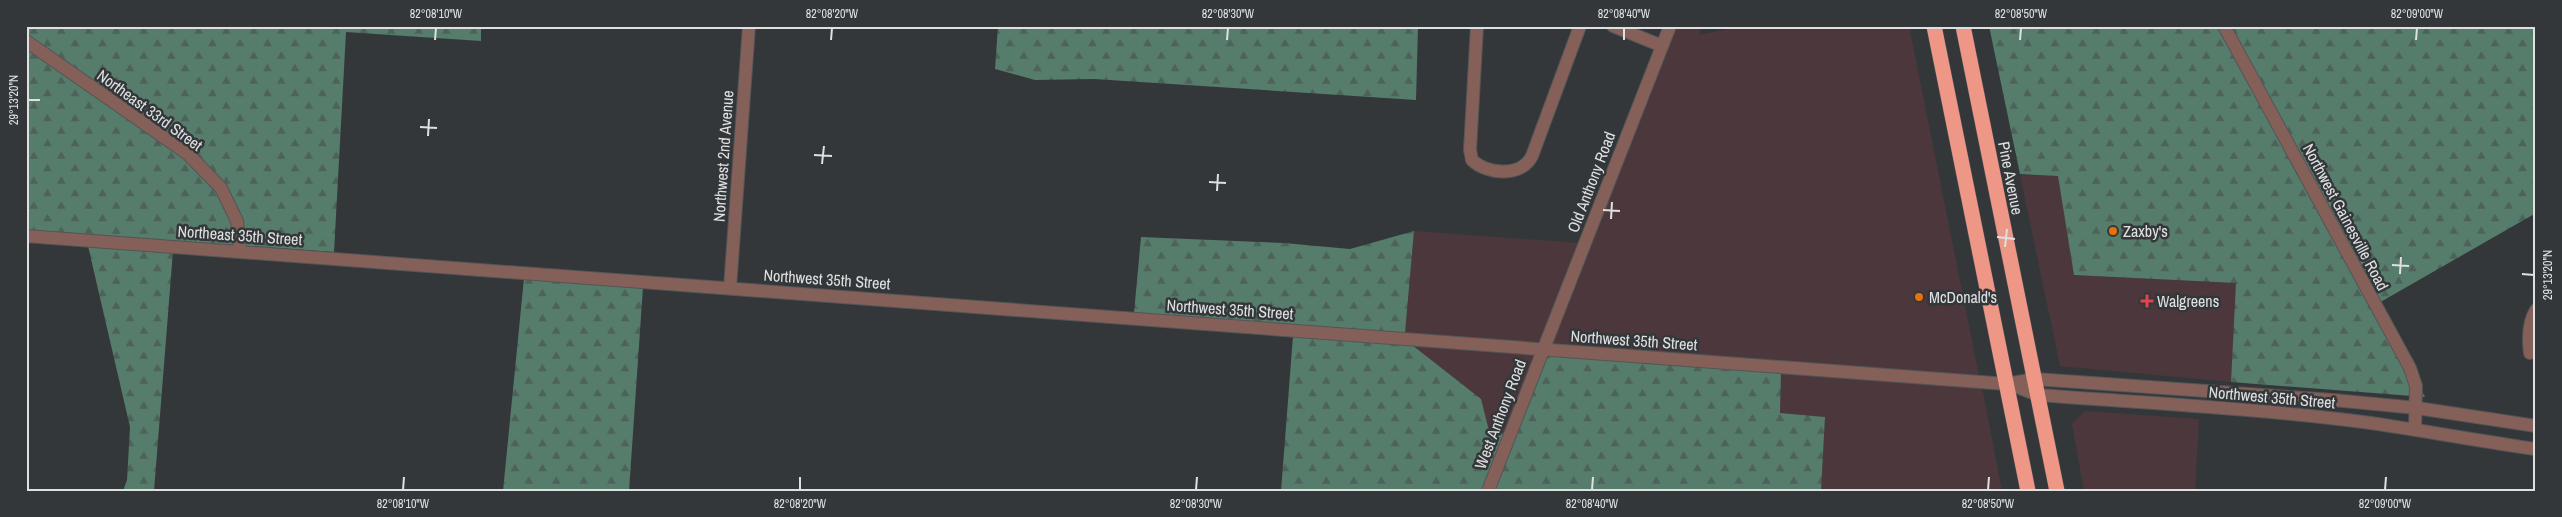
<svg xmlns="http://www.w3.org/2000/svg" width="2562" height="517" viewBox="0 0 2562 517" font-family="'Archivo Narrow',sans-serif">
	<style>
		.commercial { fill: #4c383c }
		.forest { fill: url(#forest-firs) }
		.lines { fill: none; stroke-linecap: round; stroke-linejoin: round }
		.minor-casing { stroke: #535557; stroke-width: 14 }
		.highway-casing { stroke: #535557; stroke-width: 16 }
		.minor { stroke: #856059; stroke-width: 12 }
		.highway { stroke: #ef9786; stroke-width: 15 }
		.ticks { fill: none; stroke: #dee0e2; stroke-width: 2 }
		.food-dot { fill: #e8710a; stroke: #343739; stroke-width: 2 }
		.health-dot { fill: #e0444e; stroke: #343739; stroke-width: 2 }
		.labels { text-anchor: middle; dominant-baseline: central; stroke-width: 5; stroke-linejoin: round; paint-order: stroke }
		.street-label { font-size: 16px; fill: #dee0e2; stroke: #343739 }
		.poi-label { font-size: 16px; fill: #dee0e2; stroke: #343739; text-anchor: start }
		.neatline { fill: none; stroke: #dee0e2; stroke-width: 2 }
		.ticks-label { font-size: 12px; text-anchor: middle; fill: #dee0e2 }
	</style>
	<defs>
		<pattern id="forest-firs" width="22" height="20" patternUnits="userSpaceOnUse" patternTransform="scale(1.25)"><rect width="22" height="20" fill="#567c6b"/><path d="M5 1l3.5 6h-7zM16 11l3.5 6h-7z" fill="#4d6259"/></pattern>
	</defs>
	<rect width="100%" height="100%" fill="#343739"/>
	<path class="commercial" d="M 1675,26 L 1702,26 L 1699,35 L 1743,26 L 1909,26 L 1979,376 L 1550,344 Z
		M 2020,175 L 2058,176 L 2075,275 L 2237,283 L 2231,382 L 2060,366 Z
		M 1414,231 L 1579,243 L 1540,343 L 1405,333 Z
		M 1412,345 L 1536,354 L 1505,434 L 1489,431 Z
		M 1781,373 L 1982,387 L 2002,491 L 1821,491 L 1825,417 L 1780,413 Z
		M 2085,411 L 2199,419 L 2195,491 L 2084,491 L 2072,424 Z"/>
	<path class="forest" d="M 26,26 L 481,26 L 481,41 L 346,32 L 334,252 L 26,230 Z
		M 998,26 L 1418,26 L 1416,100 L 1094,79 L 1035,80 L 995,69 Z
		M 1989,26 L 2536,26 L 2536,213 L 2377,304 L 2425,397 L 2231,382 L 2236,283 L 2074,275 L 2058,176 L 2020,174 Z
		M 1414,231 L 1405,333 L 1134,313 L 1141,237 L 1284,243 L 1350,249 Z
		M 88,246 L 173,251 L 154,491 L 123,491 L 127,480 L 130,427 Z
		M 524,278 L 643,287 L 629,491 L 503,491 Z
		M 1293,336 L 1412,345 L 1481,399 L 1489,431 L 1505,434 L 1483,491 L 1281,491 Z
		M 1546,355 L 1781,373 L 1780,413 L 1825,417 L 1821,491 L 1494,491 Z"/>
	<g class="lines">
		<defs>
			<path id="minor" d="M 1477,26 L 1470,150 L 1472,160 C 1487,175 1522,177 1532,156 L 1580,26
				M 1613,26 L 1662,46
				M 2224,26 L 2410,368 L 2416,386 L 2415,430
				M 26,41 L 188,154 L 221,188 L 237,221 L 240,251
				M 26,236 L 2007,384 L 2035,379 L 2333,400 L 2417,408 L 2536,426
				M 730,288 L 749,26
				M 2530,353 C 2528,338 2528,323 2536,310
				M 2009,384 L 2038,395 C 2146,403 2255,408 2363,422 C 2421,430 2478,441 2536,449
				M 1488,491 L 1670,26"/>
			<path id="highway" d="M 1934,26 L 2028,491
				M 1963,26 L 2057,491"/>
		</defs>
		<use href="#minor" class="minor-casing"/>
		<use href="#highway" class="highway-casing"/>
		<use href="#minor" class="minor"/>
		<use href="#highway" class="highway"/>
	</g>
	<path class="ticks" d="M 435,40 L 436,28M 831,40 L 832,28M 1227,40 L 1228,28M 1624,40 L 1624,28M 2020,40 L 2021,28M 2416,40 L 2417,28M 28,100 L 40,100M 420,127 L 437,128M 428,136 L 429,119M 814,155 L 832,156M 822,164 L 824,146M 1209,182 L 1226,183M 1217,191 L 1218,174M 1603,210 L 1620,211M 1611,219 L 1612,202M 1997,237 L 2015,239M 2005,247 L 2007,229M 2392,265 L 2409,266M 2400,274 L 2401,257M 2522,274 L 2534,275M 403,490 L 404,477M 800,490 L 800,477M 1196,490 L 1197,477M 1592,490 L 1593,477M 1988,490 L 1989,477M 2385,490 L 2386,477"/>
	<g class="food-dot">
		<circle cx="2113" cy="231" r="5"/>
		<circle cx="1919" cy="297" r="5"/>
	</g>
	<path class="health-dot" d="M2144.5 293.5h5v5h5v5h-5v5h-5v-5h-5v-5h5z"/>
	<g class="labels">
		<g class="street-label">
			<text transform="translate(150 110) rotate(36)">Northeast 33rd Street</text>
			<text transform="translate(723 156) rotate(-86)">Northwest 2nd Avenue</text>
			<text transform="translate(2011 178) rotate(79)">Pine Avenue</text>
			<text transform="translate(1591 182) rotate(-69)">Old Anthony Road</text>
			<text transform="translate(2346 217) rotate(62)">Northwest Gainesville Road</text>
			<text transform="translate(240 235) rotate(4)">Northeast 35th Street</text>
			<text transform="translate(827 279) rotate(4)">Northwest 35th Street</text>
			<text transform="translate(1230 309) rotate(4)">Northwest 35th Street</text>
			<text transform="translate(1634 340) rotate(4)">Northwest 35th Street</text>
			<text transform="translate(2272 397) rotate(5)">Northwest 35th Street</text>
			<text transform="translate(1500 414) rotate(-69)">West Anthony Road</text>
		</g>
		<g class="poi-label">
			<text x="2123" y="231">Zaxby's</text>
			<text x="1929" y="297">McDonald's</text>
			<text x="2157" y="301">Walgreens</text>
		</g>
	</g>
	<rect width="2562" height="517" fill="none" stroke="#343739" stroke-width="55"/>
	<rect x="28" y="28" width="2506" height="462" class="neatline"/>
	<g class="ticks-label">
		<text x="436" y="18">82°08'10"W</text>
		<text x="832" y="18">82°08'20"W</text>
		<text x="1228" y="18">82°08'30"W</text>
		<text x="1624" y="18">82°08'40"W</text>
		<text x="2021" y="18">82°08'50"W</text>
		<text x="2417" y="18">82°09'00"W</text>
		<text transform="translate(14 100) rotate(-90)" y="4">29°13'20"N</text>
		<text transform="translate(2548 275) rotate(-90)" y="4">29°13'20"N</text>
		<text x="403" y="508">82°08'10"W</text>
		<text x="800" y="508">82°08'20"W</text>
		<text x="1196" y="508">82°08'30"W</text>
		<text x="1592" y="508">82°08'40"W</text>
		<text x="1988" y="508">82°08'50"W</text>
		<text x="2385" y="508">82°09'00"W</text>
	</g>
</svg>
